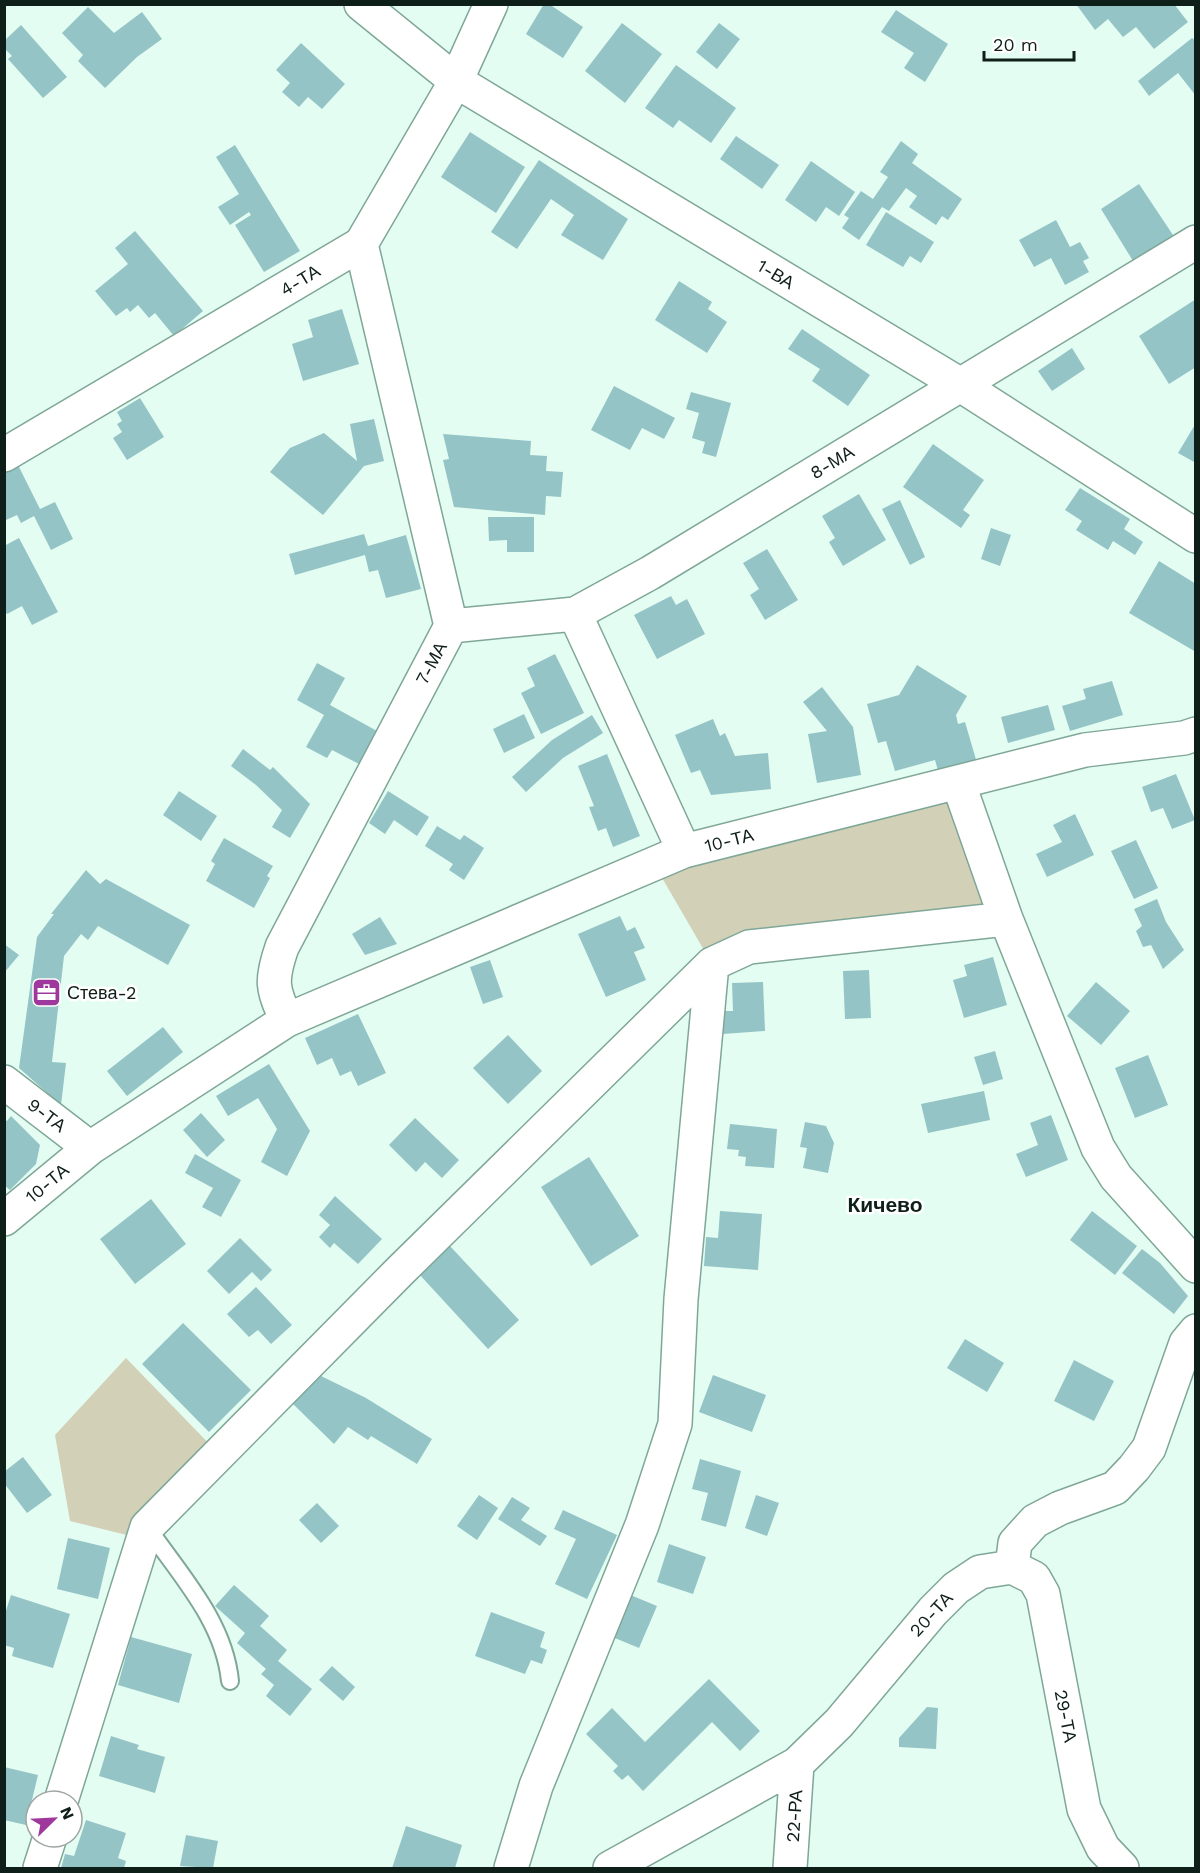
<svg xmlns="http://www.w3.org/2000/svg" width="1200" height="1873" viewBox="0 0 1200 1873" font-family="'Work Sans',sans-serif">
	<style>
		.green { fill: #d2d0b7 }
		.building { fill: #94c4c6 }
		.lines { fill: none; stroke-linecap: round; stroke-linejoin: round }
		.lane-casing { stroke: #7fa797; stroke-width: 20 }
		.street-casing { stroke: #7fa797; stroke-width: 36 }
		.lane { stroke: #fff; stroke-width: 16 }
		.street { stroke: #fff; stroke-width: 33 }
		.labels { text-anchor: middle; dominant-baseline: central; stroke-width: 5; stroke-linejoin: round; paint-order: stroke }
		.street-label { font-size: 18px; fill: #0e1e18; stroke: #fff }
		.poi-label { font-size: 18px; fill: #0e1e18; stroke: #fff; text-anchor: start }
		.quarter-label { font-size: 21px; font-weight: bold; fill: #0e1e18; stroke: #fff }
	</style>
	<rect width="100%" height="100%" fill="#e4fdf2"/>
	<path class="green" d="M 958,782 L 1006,919 L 712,964 L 654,864 Z
		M 126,1358 L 219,1454 L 143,1539 L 70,1521 L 55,1435 Z"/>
	<path class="building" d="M 544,4 L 549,4 L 583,27 L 563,58 L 526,34 Z
		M 1076,4 L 1174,4 L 1188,22 L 1154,49 L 1136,27 L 1123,37 L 1108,19 L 1095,30 Z
		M 88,7 L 114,33 L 142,12 L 162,39 L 137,57 L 105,88 L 78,61 L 83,55 L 62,33 Z
		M 896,10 L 948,44 L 925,82 L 904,68 L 914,53 L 881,32 Z
		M 622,23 L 662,54 L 625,103 L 585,71 Z
		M 719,23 L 740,39 L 717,69 L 696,52 Z
		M 21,25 L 67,77 L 43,98 L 8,59 L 12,56 L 4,48 L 4,41 Z
		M 1192,38 L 1196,41 L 1196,96 L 1178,73 L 1149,96 L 1138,81 Z
		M 301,43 L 345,84 L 322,109 L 308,97 L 299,107 L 282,92 L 290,83 L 276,70 Z
		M 676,65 L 736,108 L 711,143 L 679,120 L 673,128 L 645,108 Z
		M 470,132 L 525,167 L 496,213 L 441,177 Z
		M 736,136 L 779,165 L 762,189 L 720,159 Z
		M 901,141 L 918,154 L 912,163 L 962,199 L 948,220 L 942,216 L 936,225 L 909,207 L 917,196 L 906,188 L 889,211 L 882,207 L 859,240 L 842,228 L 849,218 L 844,215 L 861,191 L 873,199 L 888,177 L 880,172 Z
		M 235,145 L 300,251 L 264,272 L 235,225 L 251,215 L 249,212 L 230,225 L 218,207 L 239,194 L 216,157 Z
		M 539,160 L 628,219 L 603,260 L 561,235 L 574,215 L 551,199 L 517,249 L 491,232 Z
		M 811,161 L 855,192 L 839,216 L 826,207 L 816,222 L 785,200 Z
		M 1139,184 L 1173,235 L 1133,261 L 1101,209 Z
		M 886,212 L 934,242 L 921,263 L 910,256 L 903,267 L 866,245 Z
		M 1056,220 L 1070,247 L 1080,242 L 1089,258 L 1083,261 L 1089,272 L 1065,285 L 1051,258 L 1034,267 L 1019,240 Z
		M 135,231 L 203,311 L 174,336 L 155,313 L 149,318 L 138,305 L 130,312 L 127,308 L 116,316 L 95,291 L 128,264 L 115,248 Z
		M 679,281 L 712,302 L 708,309 L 727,322 L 707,353 L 655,320 Z
		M 1196,299 L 1196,367 L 1169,384 L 1139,336 Z
		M 342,309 L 359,364 L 303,381 L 292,344 L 313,337 L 308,320 Z
		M 802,329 L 870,375 L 848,406 L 812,381 L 820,369 L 788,349 Z
		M 1072,348 L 1085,369 L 1052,391 L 1038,371 Z
		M 614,386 L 675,418 L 664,439 L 642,428 L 630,450 L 591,430 Z
		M 691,392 L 731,403 L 716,457 L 702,453 L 705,442 L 692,438 L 699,413 L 686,409 Z
		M 140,398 L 164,437 L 127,460 L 113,438 L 122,432 L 117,424 L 122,421 L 117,412 Z
		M 374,419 L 384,461 L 364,466 L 323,515 L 270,472 L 290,448 L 324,433 L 357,461 L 350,424 Z
		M 1196,423 L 1196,463 L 1178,453 Z
		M 443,434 L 531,441 L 530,455 L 547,456 L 546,471 L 563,472 L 561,497 L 546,496 L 545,515 L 454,507 L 443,460 L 449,459 Z
		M 933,444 L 984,480 L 963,510 L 970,515 L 961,528 L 903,487 Z
		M 18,465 L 40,509 L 55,502 L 73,539 L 51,550 L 34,516 L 21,523 L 17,515 L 6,520 L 4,471 Z
		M 1080,488 L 1130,519 L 1124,529 L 1143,542 L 1135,555 L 1113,541 L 1108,550 L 1076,530 L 1082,521 L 1065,510 Z
		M 859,494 L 886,540 L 843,566 L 829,542 L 835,538 L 822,516 Z
		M 900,500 L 925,557 L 910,565 L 882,509 Z
		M 488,517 L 534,517 L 534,552 L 507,552 L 507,540 L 489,541 Z
		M 991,528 L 1011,535 L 1000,566 L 981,559 Z
		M 364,534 L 368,546 L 406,535 L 421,589 L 386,598 L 378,570 L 369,572 L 365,555 L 295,575 L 289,554 Z
		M 19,538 L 58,612 L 32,625 L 22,606 L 7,614 L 4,609 L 4,546 Z
		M 767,549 L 798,600 L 765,620 L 750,595 L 759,589 L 743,563 Z
		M 1159,561 L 1196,584 L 1196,652 L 1129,613 Z
		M 671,596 L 676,605 L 687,599 L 705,634 L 657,659 L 634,615 Z
		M 555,654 L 584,713 L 541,734 L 521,693 L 535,686 L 527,668 Z
		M 317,663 L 345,678 L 330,705 L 377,731 L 359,764 L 332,750 L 327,758 L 306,747 L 324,715 L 297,700 Z
		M 917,665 L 967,696 L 956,715 L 958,724 L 965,722 L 977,763 L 939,774 L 935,760 L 895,771 L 886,741 L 878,743 L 867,704 L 899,695 Z
		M 1112,681 L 1123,715 L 1070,731 L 1062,706 L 1086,699 L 1083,689 Z
		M 822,687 L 853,727 L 861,775 L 817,783 L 808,734 L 827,731 L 803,702 Z
		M 1048,705 L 1055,730 L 1008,743 L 1001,717 Z
		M 524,714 L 535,738 L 504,753 L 493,729 Z
		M 592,715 L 603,733 L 563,758 L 526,792 L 512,777 L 552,740 Z
		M 713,719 L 720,736 L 725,733 L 735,756 L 768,753 L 771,789 L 711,795 L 700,770 L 691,773 L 675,735 Z
		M 243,749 L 270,770 L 273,767 L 310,804 L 290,838 L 272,827 L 282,810 L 256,785 L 231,766 Z
		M 607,754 L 640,836 L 613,847 L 606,828 L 598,831 L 589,807 L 594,806 L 578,766 Z
		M 1176,774 L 1195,820 L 1172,829 L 1163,808 L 1151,812 L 1142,787 Z
		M 179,791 L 217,816 L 201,841 L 163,815 Z
		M 388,791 L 429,817 L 417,836 L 394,820 L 385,834 L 369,823 Z
		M 1075,814 L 1094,855 L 1047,877 L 1036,854 L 1062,842 L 1053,825 Z
		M 437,826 L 460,840 L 464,835 L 484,848 L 464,880 L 449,870 L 453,864 L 425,846 Z
		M 224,838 L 273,866 L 267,876 L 270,878 L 254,908 L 206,881 L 215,864 L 211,861 Z
		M 1136,840 L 1158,888 L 1134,899 L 1111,851 Z
		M 86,870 L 100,884 L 106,879 L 190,925 L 168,965 L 98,926 L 88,940 L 81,934 L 64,956 L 52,1062 L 66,1063 L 61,1105 L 19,1068 L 37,937 L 54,914 L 51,914 Z
		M 1157,899 L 1166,922 L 1184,950 L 1163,969 L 1151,945 L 1143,947 L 1136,931 L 1142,926 L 1134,909 Z
		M 620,916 L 627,931 L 635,927 L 645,948 L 634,952 L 646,980 L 606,997 L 578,934 Z
		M 380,917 L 397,944 L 365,955 L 352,934 Z
		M 4,944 L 19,955 L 4,973 Z
		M 993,957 L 1007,1005 L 964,1018 L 953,980 L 967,976 L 964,965 Z
		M 490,960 L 503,997 L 483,1004 L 470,967 Z
		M 869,970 L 871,1018 L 845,1019 L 843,971 Z
		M 763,982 L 765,1031 L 723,1034 L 722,1011 L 733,1011 L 732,983 Z
		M 1096,982 L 1130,1011 L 1101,1045 L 1067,1016 Z
		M 358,1014 L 386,1073 L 358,1086 L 351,1071 L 340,1076 L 332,1058 L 317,1065 L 305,1038 Z
		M 163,1027 L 183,1052 L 127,1096 L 107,1071 Z
		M 508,1035 L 542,1071 L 508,1104 L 473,1068 Z
		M 995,1051 L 1003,1079 L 983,1085 L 974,1057 Z
		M 1148,1055 L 1168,1105 L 1135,1118 L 1115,1068 Z
		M 269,1064 L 310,1131 L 287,1176 L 261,1162 L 277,1129 L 258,1098 L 228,1116 L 216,1096 Z
		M 984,1091 L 990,1120 L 928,1133 L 921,1104 Z
		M 201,1113 L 225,1140 L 207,1157 L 183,1130 Z
		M 1051,1115 L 1068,1160 L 1026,1177 L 1016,1154 L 1038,1145 L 1030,1123 Z
		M 11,1116 L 40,1145 L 36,1164 L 10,1190 L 4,1185 L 4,1119 L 7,1121 Z
		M 415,1118 L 459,1160 L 442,1178 L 425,1162 L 416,1172 L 389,1145 Z
		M 805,1122 L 826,1126 L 834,1143 L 828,1173 L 803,1168 L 807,1148 L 800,1147 Z
		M 730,1124 L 777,1129 L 774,1168 L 745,1166 L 746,1157 L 738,1156 L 739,1150 L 727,1149 Z
		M 195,1154 L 241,1180 L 221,1217 L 202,1207 L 213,1188 L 185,1173 Z
		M 589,1157 L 639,1236 L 591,1266 L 541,1187 Z
		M 335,1196 L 382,1239 L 358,1264 L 334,1243 L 330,1248 L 319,1237 L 330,1225 L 319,1215 Z
		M 151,1199 L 186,1244 L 135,1284 L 100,1239 Z
		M 720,1211 L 762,1214 L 758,1270 L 704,1266 L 706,1237 L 718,1238 Z
		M 1092,1211 L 1137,1246 L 1115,1275 L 1070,1240 Z
		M 240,1238 L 272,1270 L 261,1281 L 252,1272 L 229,1294 L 207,1271 Z
		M 449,1245 L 519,1320 L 488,1349 L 419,1274 Z
		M 1142,1249 L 1160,1263 L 1188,1296 L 1174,1314 L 1122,1273 Z
		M 256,1287 L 292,1325 L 271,1344 L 258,1330 L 249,1337 L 227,1314 Z
		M 183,1323 L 251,1390 L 209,1432 L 142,1364 Z
		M 965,1339 L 1004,1363 L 987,1392 L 947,1368 Z
		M 1074,1360 L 1114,1381 L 1094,1421 L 1054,1401 Z
		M 713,1375 L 766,1395 L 752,1432 L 699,1412 Z
		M 321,1376 L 366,1398 L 432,1439 L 417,1464 L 371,1436 L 368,1440 L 348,1427 L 334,1444 L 292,1403 Z
		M 23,1457 L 52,1495 L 27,1513 L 4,1483 L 4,1472 Z
		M 700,1459 L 741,1471 L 726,1527 L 701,1520 L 708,1493 L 692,1489 Z
		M 479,1495 L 498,1508 L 477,1540 L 457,1526 Z
		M 756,1495 L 779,1503 L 767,1536 L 745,1528 Z
		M 512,1497 L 530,1508 L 521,1520 L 547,1536 L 540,1546 L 498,1519 Z
		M 317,1503 L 339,1526 L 321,1543 L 299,1520 Z
		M 563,1510 L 617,1535 L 587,1599 L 555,1584 L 576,1539 L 554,1529 Z
		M 68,1538 L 110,1548 L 98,1599 L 57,1589 Z
		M 669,1544 L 706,1557 L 693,1594 L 657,1582 Z
		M 234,1585 L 269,1616 L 260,1626 L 287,1650 L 278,1661 L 312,1689 L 290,1716 L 266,1696 L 274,1685 L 261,1674 L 266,1669 L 237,1643 L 245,1633 L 215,1606 Z
		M 628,1594 L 657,1606 L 639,1648 L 610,1636 Z
		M 11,1595 L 70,1614 L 53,1668 L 12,1656 L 14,1648 L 4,1645 L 4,1617 Z
		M 491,1612 L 545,1632 L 540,1647 L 547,1650 L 542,1664 L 531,1660 L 525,1674 L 475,1656 Z
		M 131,1637 L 192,1654 L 179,1703 L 118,1685 Z
		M 332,1666 L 355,1687 L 343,1701 L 319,1680 Z
		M 709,1679 L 760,1731 L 740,1751 L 712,1722 L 643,1791 L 628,1775 L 622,1780 L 613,1771 L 618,1766 L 586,1734 L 612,1708 L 645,1742 Z
		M 927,1707 L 938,1708 L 936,1749 L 899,1747 L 899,1738 Z
		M 111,1736 L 139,1745 L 137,1749 L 165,1757 L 155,1793 L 99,1776 Z
		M 4,1767 L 38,1775 L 26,1825 L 4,1820 Z
		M 86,1820 L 126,1833 L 118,1858 L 126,1861 L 124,1868 L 61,1868 L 65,1854 L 74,1856 Z
		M 406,1826 L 462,1845 L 455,1868 L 392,1868 Z
		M 186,1835 L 218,1841 L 213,1868 L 180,1866 Z"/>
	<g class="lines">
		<defs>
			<path id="lane" d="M 147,1527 C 180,1575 224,1621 230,1681"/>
			<path id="street" d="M 361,4 L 456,81 L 959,384 L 1196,536
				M 4,455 L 361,244 L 456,81 L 491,4
				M 575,614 L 684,851
				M 451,626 L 575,614 L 650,573 L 1196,242
				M 958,782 L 1006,919 L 1098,1148 L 1116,1177 L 1196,1266
				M 287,1020 C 271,989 271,979 282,947 L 451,626 L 361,244
				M 4,1082 L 90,1148
				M 4,1219 L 90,1148 L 287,1020 L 684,851 L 1085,750 L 1184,738 L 1196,734
				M 1012,1567 L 1034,1578 L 1043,1594 L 1084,1809 L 1103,1848 L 1122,1868
				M 1012,1567 L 1015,1543 L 1035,1521 L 1060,1508 L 1115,1488 L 1134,1468 L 1149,1448 L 1186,1343 L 1196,1331
				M 61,1801 L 147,1527 L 399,1272 L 712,964 L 749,947 L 1006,919
				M 40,1868 L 50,1837
				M 511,1868 L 536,1786 L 642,1525 L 675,1424 L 681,1299 L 712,964
				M 610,1868 L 797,1764 L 839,1723 L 933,1611 L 956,1588 L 980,1572 L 1012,1567
				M 790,1868 L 797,1764"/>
		</defs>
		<use href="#lane" class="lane-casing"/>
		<use href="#street" class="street-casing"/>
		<use href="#lane" class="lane"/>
		<use href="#street" class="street"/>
	</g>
	<defs>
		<symbol id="office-square" viewBox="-11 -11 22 22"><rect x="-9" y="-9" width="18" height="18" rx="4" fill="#9e389d" stroke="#fff"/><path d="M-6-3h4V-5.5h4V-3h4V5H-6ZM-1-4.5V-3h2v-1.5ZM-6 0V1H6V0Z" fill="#fff"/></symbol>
	</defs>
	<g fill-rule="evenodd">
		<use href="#office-square" x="30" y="976" width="33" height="33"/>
	</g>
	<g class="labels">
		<g class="street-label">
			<text transform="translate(776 274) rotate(31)">1-ВА</text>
			<text transform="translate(300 280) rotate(-31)">4-ТА</text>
			<text transform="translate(832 462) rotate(-31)">8-МА</text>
			<text transform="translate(431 663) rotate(-62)">7-МА</text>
			<text transform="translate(729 840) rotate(-14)">10-ТА</text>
			<text transform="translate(47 1115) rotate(37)">9-ТА</text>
			<text transform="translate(47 1183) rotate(-40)">10-ТА</text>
			<text transform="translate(931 1614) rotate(-47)">20-ТА</text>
			<text transform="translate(1066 1716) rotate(79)">29-ТА</text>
			<text transform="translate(794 1816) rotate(-86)">22-РА</text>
		</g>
		<g class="poi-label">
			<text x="67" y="992">Стева-2</text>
		</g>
		<g class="quarter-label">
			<text x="885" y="1204">Кичево</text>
		</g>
	</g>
	<rect width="1200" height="1873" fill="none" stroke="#0e1e18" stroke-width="12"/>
	<g transform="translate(54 1819) rotate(66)"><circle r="28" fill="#ffffff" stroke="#9fa5a3" stroke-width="1.5"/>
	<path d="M0-4.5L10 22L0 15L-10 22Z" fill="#9e389d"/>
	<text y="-9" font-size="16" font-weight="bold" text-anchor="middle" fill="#0e1e18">N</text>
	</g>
	<path d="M984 51v9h90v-9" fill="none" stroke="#0e1e18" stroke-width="3"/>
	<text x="993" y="51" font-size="18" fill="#0e1e18" stroke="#ffffff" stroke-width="4.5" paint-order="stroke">20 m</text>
</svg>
